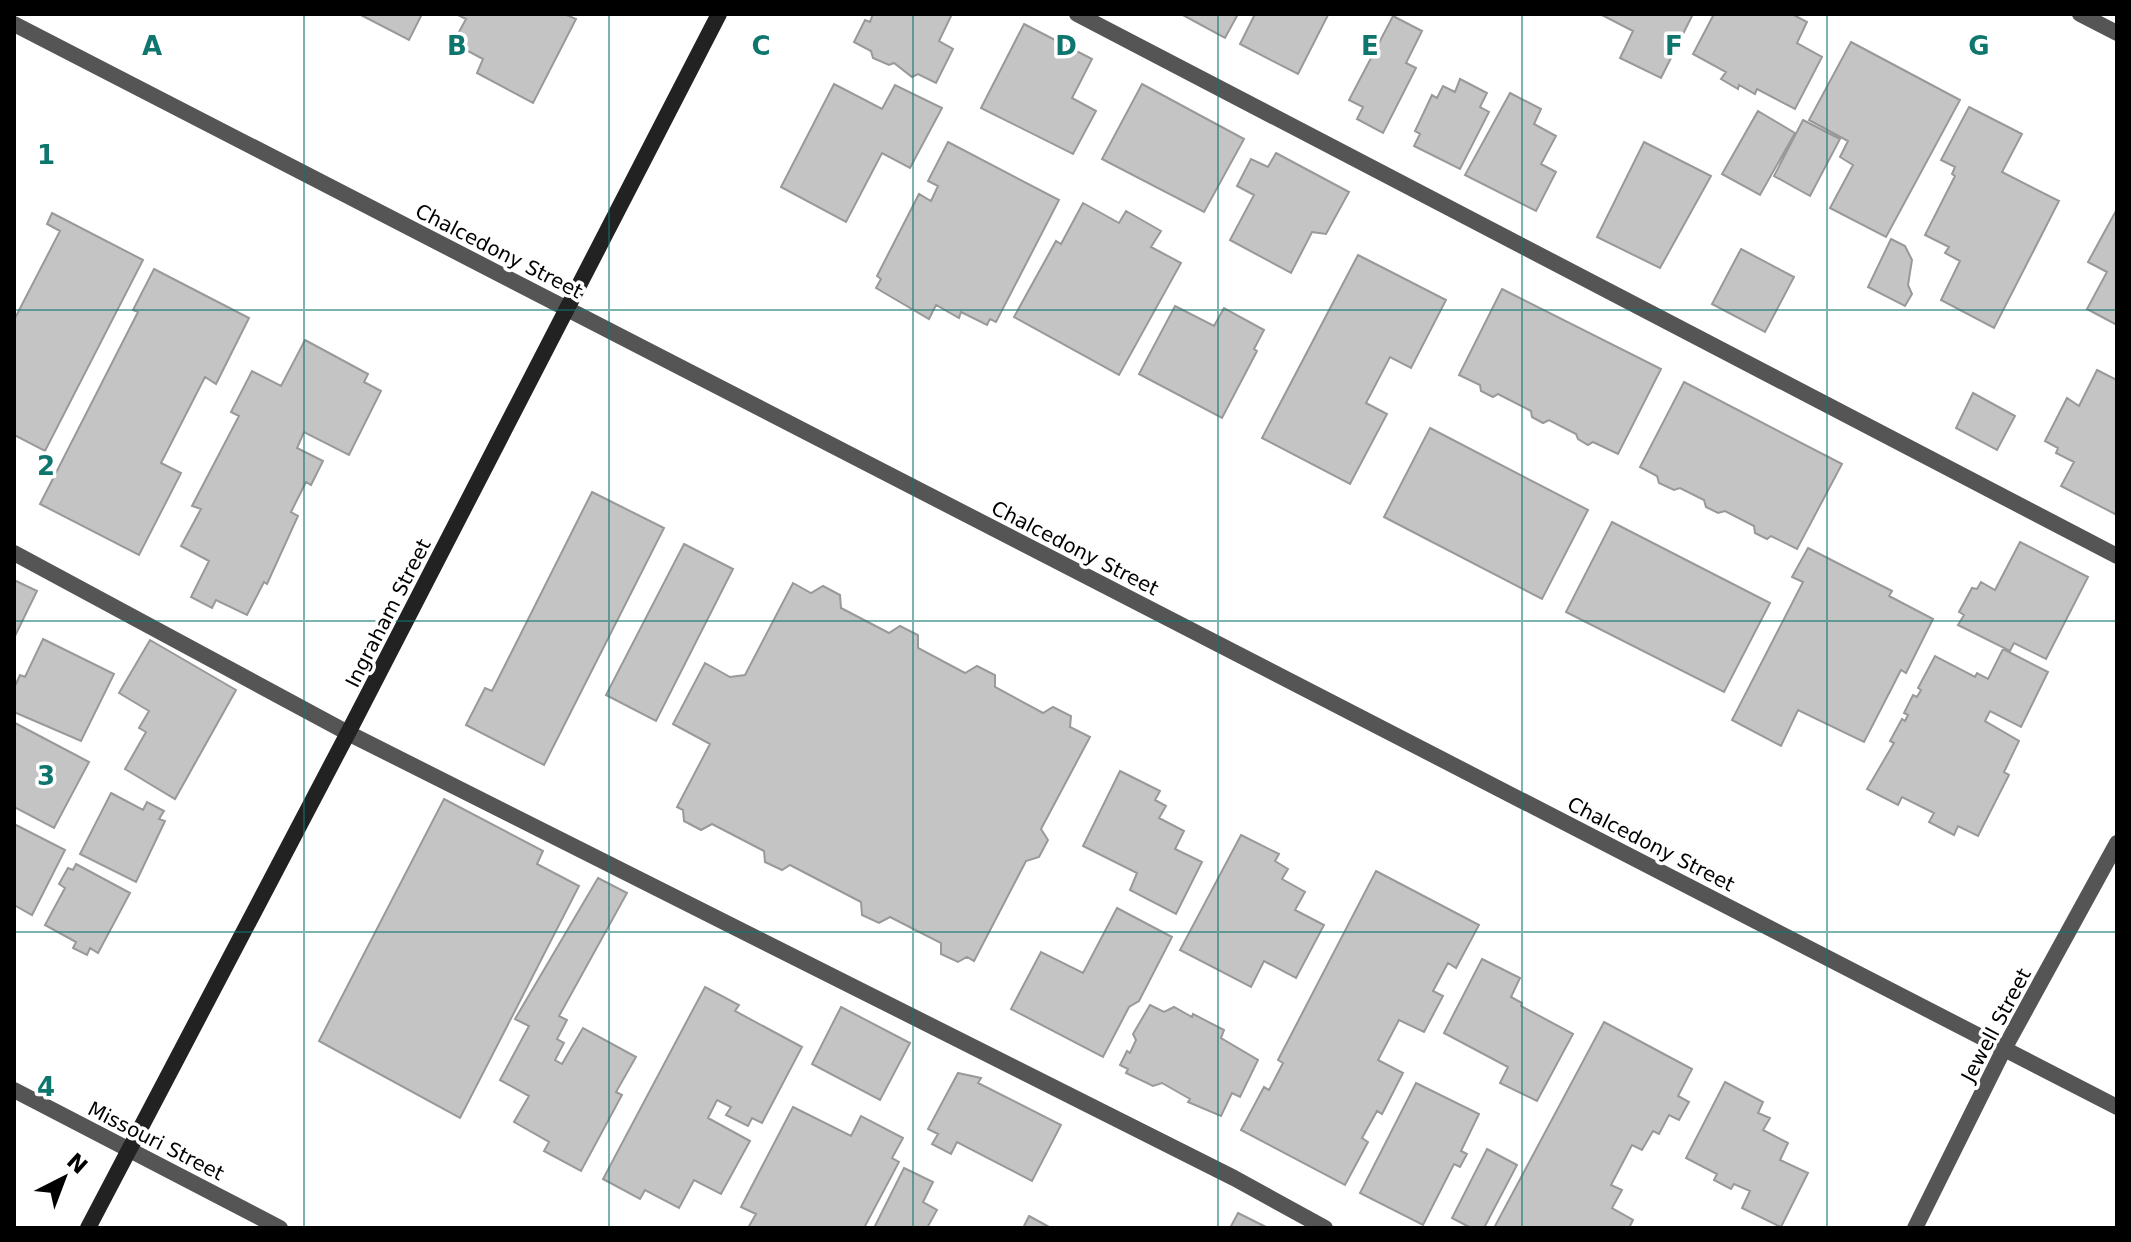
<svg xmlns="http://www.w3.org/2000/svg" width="2131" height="1242" viewBox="0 0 2131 1242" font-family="'DejaVu Sans',sans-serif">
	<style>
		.building { fill: #c4c4c4; stroke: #999; stroke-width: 2 }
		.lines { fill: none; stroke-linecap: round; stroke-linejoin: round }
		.lane { stroke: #555; stroke-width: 16 }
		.street { stroke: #555; stroke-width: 16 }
		.secondary { stroke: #222; stroke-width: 16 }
		.grid { fill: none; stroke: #0f766e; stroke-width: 2; stroke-opacity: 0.55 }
		.labels { text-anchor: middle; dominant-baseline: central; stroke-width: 7; stroke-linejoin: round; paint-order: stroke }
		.street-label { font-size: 20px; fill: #000; stroke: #fff }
		.grid-label { font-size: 26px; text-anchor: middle; font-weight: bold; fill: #0f766e; stroke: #fff; stroke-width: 7; stroke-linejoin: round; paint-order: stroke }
	</style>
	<rect width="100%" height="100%" fill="#fff"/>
	<path class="building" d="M 359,14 L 422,14 L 409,40 Z
		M 456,14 L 564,14 L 576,19 L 533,103 L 477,73 L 483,59 L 453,43 L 466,19 Z
		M 873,14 L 952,14 L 939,41 L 953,49 L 936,83 L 918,74 L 912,77 L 894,63 L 889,65 L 873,58 L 871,51 L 854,42 L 865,20 L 870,22 Z
		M 1181,14 L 1238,14 L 1225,38 Z
		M 1255,14 L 1328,15 L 1298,74 L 1240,44 Z
		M 1600,14 L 1693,14 L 1661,78 L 1620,58 L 1633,31 Z
		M 1714,14 L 1792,14 L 1807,22 L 1797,43 L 1822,57 L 1795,109 L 1757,89 L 1755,94 L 1739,85 L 1738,89 L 1721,79 L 1726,72 L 1693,54 Z
		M 1393,16 L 1422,31 L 1406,63 L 1416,68 L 1383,133 L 1357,119 L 1363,107 L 1349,100 Z
		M 1024,24 L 1092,59 L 1072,98 L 1096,111 L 1073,154 L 981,108 Z
		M 1851,42 L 1960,100 L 1886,237 L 1830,208 L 1853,165 L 1840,157 L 1848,141 L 1809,120 Z
		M 1460,79 L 1487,93 L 1480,107 L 1489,112 L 1460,169 L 1414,146 L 1420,134 L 1415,131 L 1432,95 L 1437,98 L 1443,86 L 1455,92 Z
		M 834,84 L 882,109 L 895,85 L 942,108 L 910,168 L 882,153 L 846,222 L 781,187 Z
		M 1142,84 L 1244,139 L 1204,212 L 1102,159 Z
		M 1510,93 L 1541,109 L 1534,124 L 1556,136 L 1541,164 L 1556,172 L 1536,211 L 1465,175 Z
		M 1969,107 L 2022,134 L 2002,172 L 2059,201 L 1994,328 L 1941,300 L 1960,261 L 1945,253 L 1949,247 L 1925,235 L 1955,176 L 1952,174 L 1955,167 L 1941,160 Z
		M 1758,111 L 1795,133 L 1760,195 L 1722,174 Z
		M 1803,120 L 1840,139 L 1810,196 L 1774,176 Z
		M 948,142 L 1059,200 L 996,322 L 990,319 L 987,325 L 961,312 L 959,318 L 936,305 L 929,319 L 876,288 L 881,279 L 877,276 L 919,194 L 931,201 L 938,186 L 928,181 Z
		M 1644,142 L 1711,176 L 1660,268 L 1597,237 Z
		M 1276,153 L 1349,192 L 1326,234 L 1312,232 L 1291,273 L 1230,240 L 1254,195 L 1237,186 L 1251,159 L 1268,167 Z
		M 1083,203 L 1119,223 L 1126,211 L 1161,231 L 1151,247 L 1181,263 L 1119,375 L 1014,317 L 1056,241 L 1061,244 Z
		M 2117,209 L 2117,325 L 2087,309 L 2107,272 L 2088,262 Z
		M 52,213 L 143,260 L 45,451 L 14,435 L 14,320 L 60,231 L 47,224 Z
		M 1891,239 L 1905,246 L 1912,260 L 1908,285 L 1912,294 L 1905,306 L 1868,287 Z
		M 1741,249 L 1794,277 L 1765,332 L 1712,304 Z
		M 1358,255 L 1446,300 L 1411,368 L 1390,357 L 1366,403 L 1387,414 L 1350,484 L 1262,438 Z
		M 154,269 L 249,318 L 216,384 L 205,377 L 161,463 L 181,473 L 139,555 L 40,504 L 138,312 L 133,310 Z
		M 1502,289 L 1661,369 L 1618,454 L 1593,442 L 1588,445 L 1578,439 L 1576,434 L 1549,420 L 1543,423 L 1532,417 L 1531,411 L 1498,394 L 1493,397 L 1481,391 L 1480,385 L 1459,375 Z
		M 1175,306 L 1214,326 L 1224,308 L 1264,330 L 1254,349 L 1257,351 L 1222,418 L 1139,374 Z
		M 305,340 L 368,374 L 364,382 L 381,391 L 349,455 L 304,432 L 297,448 L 323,461 L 311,485 L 306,482 L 291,512 L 298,516 L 267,584 L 264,582 L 247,615 L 216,600 L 212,608 L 191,597 L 209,561 L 181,546 L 201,509 L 192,506 L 239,416 L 231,412 L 252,371 L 281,386 Z
		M 2097,370 L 2117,380 L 2117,515 L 2061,486 L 2074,462 L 2056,453 L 2058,448 L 2045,441 L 2067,398 L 2079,406 Z
		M 1684,382 L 1842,464 L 1797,549 L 1771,536 L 1767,539 L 1755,533 L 1754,526 L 1725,511 L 1718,513 L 1706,507 L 1704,500 L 1680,488 L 1674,490 L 1659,483 L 1657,476 L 1640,467 Z
		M 1973,393 L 2015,416 L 1997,450 L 1956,428 Z
		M 1430,428 L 1588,510 L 1542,599 L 1384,517 Z
		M 592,492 L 664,528 L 544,765 L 466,725 L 485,688 L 492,691 Z
		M 1612,522 L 1770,603 L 1724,692 L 1566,612 Z
		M 2020,542 L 2088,577 L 2046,659 L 2014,643 L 2010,651 L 1958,625 L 1964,615 L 1959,612 L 1972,588 L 1977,589 L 1981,582 L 1995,590 Z
		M 684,544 L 733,569 L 656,721 L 606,695 Z
		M 1808,548 L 1892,591 L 1889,596 L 1933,619 L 1906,673 L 1901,670 L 1864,742 L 1798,710 L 1781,746 L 1732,720 L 1803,582 L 1792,577 Z
		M 14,580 L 37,591 L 14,638 Z
		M 793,583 L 811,593 L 823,586 L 840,595 L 841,608 L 889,633 L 900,626 L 918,635 L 918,648 L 965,673 L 977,666 L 995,675 L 995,687 L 1043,713 L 1053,707 L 1071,716 L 1070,727 L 1090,737 L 1041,829 L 1048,840 L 1039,857 L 1026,861 L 974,961 L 967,957 L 958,962 L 941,954 L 941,943 L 890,917 L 879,923 L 862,915 L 861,902 L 790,865 L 782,870 L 765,862 L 764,851 L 712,824 L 701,830 L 684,821 L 683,810 L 677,807 L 710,744 L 673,724 L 705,663 L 730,677 L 745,675 Z
		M 43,639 L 114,674 L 81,741 L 14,712 L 14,688 L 20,675 L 25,677 Z
		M 150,640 L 236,690 L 175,799 L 125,769 L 146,732 L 139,728 L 149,711 L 119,693 Z
		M 2003,649 L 2048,672 L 2021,727 L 1990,711 L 1985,721 L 2019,741 L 2004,772 L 2009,775 L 1978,836 L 1958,826 L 1954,835 L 1929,822 L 1934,813 L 1902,797 L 1898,805 L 1867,789 L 1894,743 L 1890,741 L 1902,719 L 1905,721 L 1908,715 L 1904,713 L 1913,695 L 1917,697 L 1921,690 L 1918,688 L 1935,656 L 1975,677 L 1977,673 L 1988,679 Z
		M 15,723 L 89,762 L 54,828 L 14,807 Z
		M 1120,771 L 1160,791 L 1155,800 L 1166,806 L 1159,818 L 1184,831 L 1175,849 L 1202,862 L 1176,914 L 1130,890 L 1137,873 L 1083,846 Z
		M 111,793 L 143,810 L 147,802 L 164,811 L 159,819 L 165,821 L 136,882 L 80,854 Z
		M 444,799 L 543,851 L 537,864 L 579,886 L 460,1118 L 319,1041 Z
		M 14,824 L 65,850 L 32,915 L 14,905 Z
		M 1241,835 L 1279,854 L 1275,861 L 1288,869 L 1282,879 L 1305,892 L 1295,910 L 1324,925 L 1296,978 L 1264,961 L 1251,987 L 1180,950 Z
		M 76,864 L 130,893 L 98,953 L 90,948 L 87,955 L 73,948 L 76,942 L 45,925 L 65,888 L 59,884 L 68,868 L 73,870 Z
		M 1376,871 L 1479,925 L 1456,968 L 1448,963 L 1433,991 L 1443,996 L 1424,1032 L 1399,1020 L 1378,1060 L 1403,1073 L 1382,1114 L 1377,1111 L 1362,1138 L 1368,1142 L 1345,1185 L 1241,1130 L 1264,1087 L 1269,1090 L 1283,1063 L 1278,1060 Z
		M 598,878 L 627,893 L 559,1016 L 567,1020 L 557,1039 L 564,1043 L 555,1060 L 562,1064 L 583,1028 L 636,1057 L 616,1092 L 622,1095 L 581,1171 L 544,1151 L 549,1142 L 514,1122 L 529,1096 L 500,1080 L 529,1026 L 515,1019 Z
		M 1117,908 L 1172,937 L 1139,1001 L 1129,1007 L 1103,1057 L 1011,1009 L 1041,952 L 1083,973 Z
		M 1482,959 L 1520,978 L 1511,997 L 1522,1003 L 1521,1006 L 1573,1034 L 1537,1101 L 1500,1083 L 1508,1067 L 1444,1033 Z
		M 705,987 L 739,1005 L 735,1011 L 802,1047 L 762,1123 L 752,1118 L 748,1126 L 726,1115 L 731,1107 L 717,1100 L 708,1118 L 750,1141 L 721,1194 L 694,1180 L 679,1208 L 645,1190 L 640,1199 L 603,1179 Z
		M 1150,1005 L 1164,1012 L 1174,1007 L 1192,1017 L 1193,1014 L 1224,1030 L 1221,1038 L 1258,1060 L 1240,1097 L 1232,1093 L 1221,1116 L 1188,1102 L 1190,1099 L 1162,1083 L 1153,1086 L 1126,1073 L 1128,1069 L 1120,1065 L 1127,1051 L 1130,1053 L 1136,1040 L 1133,1034 Z
		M 841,1007 L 910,1043 L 880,1100 L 812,1064 Z
		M 1604,1022 L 1692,1069 L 1678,1096 L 1689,1102 L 1679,1120 L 1669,1115 L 1659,1134 L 1653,1131 L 1642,1150 L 1632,1145 L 1611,1185 L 1622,1190 L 1612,1208 L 1633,1220 L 1629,1228 L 1494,1228 Z
		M 958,1073 L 981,1078 L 978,1083 L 1061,1125 L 1032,1181 L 957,1142 L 951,1154 L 932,1144 L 938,1134 L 928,1129 Z
		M 1725,1082 L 1763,1102 L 1758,1113 L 1770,1118 L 1763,1130 L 1788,1143 L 1780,1160 L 1808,1173 L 1781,1227 L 1742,1208 L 1750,1191 L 1734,1184 L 1731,1189 L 1714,1180 L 1717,1174 L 1686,1158 Z
		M 1416,1083 L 1479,1114 L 1461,1151 L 1467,1154 L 1460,1167 L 1454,1164 L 1423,1225 L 1360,1193 Z
		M 793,1107 L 851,1136 L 861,1116 L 903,1138 L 892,1158 L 899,1162 L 864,1228 L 748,1228 L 756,1214 L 741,1207 Z
		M 1487,1149 L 1517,1165 L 1484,1228 L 1471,1228 L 1452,1218 Z
		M 904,1168 L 933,1182 L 923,1202 L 937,1210 L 927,1228 L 874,1228 Z
		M 1238,1213 L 1268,1228 L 1230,1228 Z
		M 1029,1216 L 1051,1228 L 1023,1228 Z"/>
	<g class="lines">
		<path class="lane" d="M 1077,14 L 2117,556
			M 14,553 L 348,733 L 1234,1178 L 1325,1228"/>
		<path class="street" d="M 2080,14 L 2117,33
			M 14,24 L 2117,1107
			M 14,1090 L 280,1228
			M 1915,1228 L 2004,1049 L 2117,843"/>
		<path class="secondary" d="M 88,1228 L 348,733 L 719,14"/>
	</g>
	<path class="grid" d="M 304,14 L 304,1228M 609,14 L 609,1228M 913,14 L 913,1228M 1218,14 L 1218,1228M 1522,14 L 1522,1228M 1827,14 L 1827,1228M 14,310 L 2117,310M 14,621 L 2117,621M 14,932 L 2117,932"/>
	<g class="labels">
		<g class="street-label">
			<text transform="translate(499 251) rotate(27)">Chalcedony Street</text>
			<text transform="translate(1075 548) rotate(27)">Chalcedony Street</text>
			<text transform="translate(388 613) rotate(-63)">Ingraham Street</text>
			<text transform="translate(1651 844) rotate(27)">Chalcedony Street</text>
			<text transform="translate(1996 1025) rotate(-62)">Jewell Street</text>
			<text transform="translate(156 1141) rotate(27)">Missouri Street</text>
		</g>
	</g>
	<g class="grid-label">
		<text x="152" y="55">A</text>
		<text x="457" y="55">B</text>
		<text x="761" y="55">C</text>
		<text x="1066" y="55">D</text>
		<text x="1370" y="55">E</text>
		<text x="1674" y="55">F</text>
		<text x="1979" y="55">G</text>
		<text x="46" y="164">1</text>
		<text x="46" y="475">2</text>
		<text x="46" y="785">3</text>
		<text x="46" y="1096">4</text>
	</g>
	<rect width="2131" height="1242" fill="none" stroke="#000000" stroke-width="32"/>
	<g transform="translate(64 1178) rotate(42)" stroke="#ffffff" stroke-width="6" paint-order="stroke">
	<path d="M0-6L14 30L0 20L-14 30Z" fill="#000000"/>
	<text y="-12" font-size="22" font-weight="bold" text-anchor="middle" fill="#000000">N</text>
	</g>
</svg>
